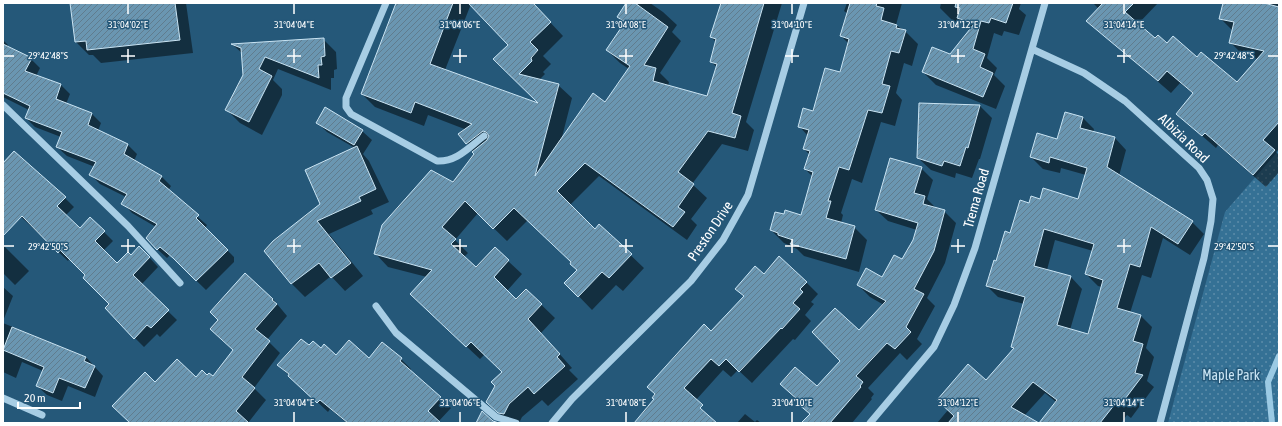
<svg xmlns="http://www.w3.org/2000/svg" width="1282" height="426" viewBox="0 0 1282 426" font-family="'Asap Condensed',sans-serif">
	<style>
		.park { fill: url(#park-dots) }
		.shadow { fill: #0007; fill-rule: evenodd }
		.lines { fill: none; stroke-linecap: round; stroke-linejoin: round }
		.stream { stroke: #9bcae4; stroke-width: 6 }
		.building { fill: url(#building-hatch); stroke: #cae4f3; fill-rule: evenodd }
		.minor { stroke: #a7cde4; stroke-width: 7 }
		.ticks { fill: none; stroke: #fff; stroke-width: 1.5 }
		.labels { text-anchor: middle; dominant-baseline: central; stroke-width: 3; stroke-linejoin: round; paint-order: stroke }
		.street-label { font-size: 14px; fill: #fff; stroke: #255879 }
		.park-label { font-size: 14px; fill: #cae4f3; stroke: #255879 }
		.ticks-label { font-size: 10px; text-anchor: middle; fill: #fff; stroke: #255879; stroke-width: 3; stroke-linejoin: round; paint-order: stroke }
	</style>
	<defs>
		<pattern id="park-dots" width="8" height="8" patternUnits="userSpaceOnUse"><rect width="8" height="8" fill="#357195"/><path d="M2 2h.1M6 6h.1" fill="none" stroke="#5d8daa" stroke-width="1.8" stroke-linecap="round"/></pattern>
		<pattern id="building-hatch" width="6" height="6" patternUnits="userSpaceOnUse"><rect width="6" height="6" fill="#6a96b1"/><path d="M-1 1l2-2M0 6l6-6M5 7l2-2" fill="none" stroke="#607c8e"/></pattern>
	</defs>
	<rect width="100%" height="100%" fill="#255879"/>
	<path class="park" d="M 1279,150 L 1279,423 L 1168,423 L 1225,212 Z"/>
	<path class="shadow" d="M 71,3 L 186,3 L 193,53 L 101,63 L 93,55 L 89,55 L 76,42 Z
		M 397,3 L 532,3 L 563,36 L 543,56 L 551,64 L 543,72 L 545,74 L 539,80 L 558,85 L 572,98 L 561,141 L 606,103 L 629,69 L 620,63 L 607,50 L 625,23 L 618,17 L 627,3 L 650,3 L 663,12 L 677,25 L 672,32 L 681,41 L 660,73 L 669,82 L 668,86 L 708,98 L 717,67 L 711,62 L 716,42 L 711,37 L 729,3 L 782,3 L 746,122 L 754,130 L 748,151 L 722,144 L 692,184 L 707,198 L 691,219 L 697,225 L 687,240 L 599,176 L 570,205 L 595,230 L 599,225 L 644,268 L 623,291 L 616,285 L 592,310 L 566,283 L 578,271 L 573,262 L 528,220 L 507,241 L 478,213 L 455,240 L 468,253 L 464,257 L 476,268 L 495,249 L 522,274 L 507,291 L 516,300 L 526,290 L 555,318 L 541,333 L 572,368 L 569,370 L 578,379 L 548,406 L 542,400 L 522,417 L 519,423 L 501,415 L 488,402 L 504,372 L 485,354 L 480,359 L 425,308 L 427,277 L 388,267 L 375,253 L 453,184 L 475,154 L 467,143 L 467,130 L 428,115 L 424,126 L 375,107 L 362,94 ZM 471,4 L 510,45 L 508,72 L 542,105 L 445,70 Z
		M 847,3 L 902,3 L 896,25 L 905,31 L 918,44 L 912,66 L 904,63 L 896,93 L 902,100 L 895,126 L 881,122 L 862,183 L 852,179 L 841,213 L 843,215 L 841,223 L 854,227 L 867,240 L 859,272 L 804,256 L 797,249 L 784,243 L 771,230 L 784,215 L 802,216 L 813,177 L 805,169 L 810,155 L 804,149 L 808,136 L 799,126 L 814,113 L 841,73 L 849,44 L 841,36 L 848,14 L 844,11 Z
		M 941,3 L 1021,3 L 1019,9 L 1026,15 L 1019,35 L 1004,31 L 1002,36 L 994,33 L 987,58 L 997,68 L 994,75 L 1005,86 L 996,109 L 936,85 L 923,72 L 951,55 L 970,31 L 963,24 L 953,21 L 940,8 Z
		M 1093,3 L 1158,3 L 1138,24 L 1155,39 L 1237,84 L 1258,59 L 1243,55 L 1230,42 L 1233,31 L 1220,18 L 1223,5 L 1221,3 L 1279,3 L 1279,149 L 1276,152 L 1279,155 L 1279,172 L 1266,187 L 1218,145 L 1216,148 L 1177,114 L 1194,94 L 1180,83 L 1171,93 L 1088,21 L 1099,9 Z
		M 323,39 L 336,52 L 337,69 L 334,70 L 334,78 L 331,78 L 331,90 L 278,69 L 273,80 L 282,89 L 282,95 L 262,135 L 240,123 L 227,110 L 244,75 L 243,54 L 233,45 Z
		M 3,40 L 8,45 L 7,47 L 31,59 L 40,68 L 36,76 L 61,85 L 70,94 L 66,104 L 92,114 L 101,123 L 98,131 L 128,145 L 137,154 L 134,161 L 162,177 L 171,186 L 168,191 L 207,225 L 205,228 L 234,257 L 234,262 L 206,290 L 170,255 L 167,258 L 157,249 L 156,227 L 132,213 L 123,203 L 126,197 L 100,184 L 91,175 L 95,167 L 67,156 L 57,147 L 61,137 L 35,127 L 26,118 L 29,110 L 3,97 Z
		M 980,106 L 992,118 L 980,159 L 979,159 L 972,178 L 956,173 L 955,178 L 931,170 L 918,158 Z
		M 1083,118 L 1094,129 L 1093,132 L 1115,138 L 1126,150 L 1119,176 L 1192,222 L 1204,234 L 1190,255 L 1163,238 L 1151,278 L 1142,275 L 1130,313 L 1140,315 L 1152,327 L 1146,348 L 1154,357 L 1147,381 L 1154,387 L 1131,418 L 1127,415 L 1121,423 L 1041,423 L 1056,402 L 1045,393 L 1024,416 L 1037,423 L 937,423 L 948,410 L 986,381 L 1014,349 L 1012,347 L 1024,304 L 998,297 L 987,286 L 1011,234 L 1029,204 L 1041,200 L 1079,200 L 1086,175 L 1061,168 L 1060,173 L 1043,169 L 1031,157 L 1058,140 ZM 1055,240 L 1093,251 L 1086,274 L 1098,286 L 1102,287 L 1088,335 L 1070,330 L 1082,289 L 1071,277 L 1047,270 Z
		M 317,122 L 362,131 L 372,140 L 363,154 L 369,161 L 389,202 L 371,210 L 373,214 L 329,234 L 363,276 L 345,291 L 331,276 L 305,297 L 292,284 L 266,251 L 322,204 L 355,148 L 327,132 Z
		M 3,161 L 65,198 L 74,207 L 66,215 L 80,229 L 90,218 L 113,241 L 103,251 L 117,264 L 131,257 L 148,256 L 158,267 L 141,285 L 177,320 L 160,337 L 157,334 L 144,347 L 135,338 L 87,275 L 70,258 L 68,261 L 3,200 Z
		M 921,168 L 933,180 L 927,199 L 936,208 L 944,211 L 956,223 L 945,263 L 927,298 L 935,306 L 917,339 L 922,344 L 907,360 L 900,353 L 868,388 L 874,394 L 871,398 L 872,399 L 852,423 L 803,423 L 810,414 L 781,384 L 817,388 L 841,361 L 859,331 L 884,305 L 870,297 L 858,285 L 883,278 L 903,260 L 914,240 L 917,230 L 888,221 L 876,210 Z
		M 3,245 L 29,271 L 15,285 L 3,273 Z
		M 764,275 L 806,282 L 818,294 L 811,302 L 814,304 L 805,315 L 811,321 L 795,340 L 793,339 L 752,383 L 738,370 L 731,377 L 723,370 L 696,400 L 704,423 L 635,423 L 655,399 L 656,395 L 648,387 L 711,333 L 745,297 L 737,289 Z
		M 3,287 L 13,296 L 3,321 Z
		M 273,299 L 287,316 L 267,340 L 280,353 L 254,388 L 266,400 L 248,423 L 131,423 L 155,383 L 207,376 L 213,377 L 234,351 L 211,329 Z
		M 3,323 L 86,357 L 103,376 L 95,397 L 68,386 L 62,401 L 47,395 L 37,386 L 43,371 L 22,362 L 16,378 L 3,372 Z
		M 309,347 L 321,349 L 336,356 L 369,359 L 401,359 L 411,369 L 410,371 L 451,408 L 438,422 L 440,423 L 347,423 L 330,409 L 328,412 L 278,365 Z
		M 745,414 L 755,422 L 757,420 L 761,423 L 737,423 Z"/>
	<g class="lines">
		<path class="stream" d="M 1272,423 L 1268,382 L 1279,356"/>
	</g>
	<path class="building" d="M 70,3 L 175,3 L 180,40 L 87,50 L 86,41 L 75,42 Z
		M 396,3 L 453,3 L 430,64 L 538,103 L 493,59 L 508,45 L 468,3 L 533,3 L 551,22 L 530,42 L 538,50 L 531,58 L 532,61 L 519,74 L 559,84 L 535,176 L 593,93 L 605,102 L 630,66 L 606,50 L 625,22 L 617,17 L 626,3 L 635,3 L 668,27 L 644,65 L 656,68 L 653,81 L 707,96 L 717,64 L 710,62 L 716,39 L 710,37 L 721,3 L 764,3 L 732,113 L 741,116 L 735,138 L 708,131 L 678,172 L 694,184 L 678,207 L 685,212 L 673,227 L 585,163 L 557,191 L 595,229 L 599,224 L 632,254 L 609,278 L 602,272 L 578,297 L 564,283 L 577,270 L 570,264 L 571,262 L 514,208 L 493,229 L 465,201 L 442,227 L 456,239 L 451,244 L 476,267 L 495,247 L 509,260 L 494,277 L 516,299 L 526,289 L 542,304 L 528,319 L 560,354 L 557,357 L 565,366 L 534,394 L 528,387 L 509,404 L 504,414 L 498,413 L 486,402 L 495,386 L 491,382 L 502,372 L 471,342 L 466,347 L 410,294 L 432,270 L 374,254 L 382,225 L 431,170 L 453,182 L 474,154 L 472,152 L 487,140 L 489,136 L 486,132 L 483,131 L 466,144 L 458,134 L 472,124 L 415,102 L 411,113 L 361,94 Z
		M 850,3 L 877,3 L 876,6 L 884,8 L 881,20 L 897,25 L 896,28 L 906,30 L 899,53 L 891,51 L 882,84 L 890,86 L 882,113 L 868,110 L 849,170 L 839,167 L 828,201 L 831,201 L 826,218 L 855,226 L 846,259 L 790,244 L 793,240 L 778,235 L 778,233 L 770,230 L 775,212 L 784,214 L 785,210 L 801,215 L 813,172 L 804,169 L 810,151 L 803,149 L 809,130 L 798,127 L 803,108 L 813,111 L 825,68 L 840,72 L 849,39 L 840,36 Z
		M 956,3 L 1013,3 L 1006,23 L 991,18 L 989,23 L 981,21 L 973,49 L 985,54 L 980,67 L 993,73 L 983,97 L 922,72 L 932,47 L 950,54 L 974,24 L 957,18 L 960,8 L 955,7 Z
		M 1103,3 L 1134,3 L 1125,12 L 1155,38 L 1158,35 L 1167,43 L 1173,36 L 1197,57 L 1201,52 L 1237,82 L 1264,51 L 1229,43 L 1234,22 L 1219,19 L 1223,3 L 1264,3 L 1279,7 L 1279,122 L 1263,140 L 1275,150 L 1253,175 L 1205,133 L 1202,136 L 1176,114 L 1193,93 L 1167,71 L 1158,81 L 1086,21 Z
		M 324,38 L 325,56 L 321,57 L 322,65 L 318,65 L 319,78 L 265,57 L 259,69 L 272,76 L 249,122 L 225,110 L 243,75 L 241,48 L 231,44 Z
		M 3,44 L 32,58 L 25,71 L 61,84 L 56,99 L 92,113 L 88,125 L 128,144 L 124,154 L 162,176 L 159,181 L 199,215 L 196,218 L 228,250 L 196,281 L 173,258 L 160,247 L 157,250 L 146,238 L 157,224 L 121,204 L 127,194 L 89,175 L 96,162 L 56,147 L 62,132 L 25,118 L 30,106 L 3,93 Z
		M 919,103 L 980,105 L 968,148 L 966,147 L 960,166 L 944,161 L 942,166 L 917,158 Z
		M 325,107 L 363,130 L 354,145 L 316,123 Z
		M 1065,112 L 1083,117 L 1080,128 L 1115,137 L 1107,167 L 1193,221 L 1178,244 L 1151,227 L 1140,267 L 1130,264 L 1117,308 L 1141,315 L 1133,341 L 1143,344 L 1135,373 L 1143,375 L 1119,407 L 1115,404 L 1100,423 L 1039,423 L 1057,400 L 1033,382 L 1011,407 L 1039,423 L 948,423 L 954,416 L 937,400 L 968,364 L 986,380 L 1014,348 L 1011,347 L 1025,297 L 986,286 L 994,260 L 996,261 L 1005,231 L 1010,233 L 1020,200 L 1029,203 L 1031,196 L 1040,199 L 1043,188 L 1078,199 L 1087,168 L 1050,157 L 1049,163 L 1030,157 L 1037,133 L 1057,139 ZM 1044,229 L 1094,244 L 1085,274 L 1103,280 L 1088,334 L 1057,325 L 1071,276 L 1034,266 Z
		M 357,146 L 376,189 L 359,197 L 361,201 L 317,221 L 351,263 L 331,278 L 319,263 L 291,284 L 264,251 L 273,241 L 320,204 L 305,170 Z
		M 14,151 L 66,197 L 57,206 L 80,228 L 90,217 L 105,231 L 95,241 L 117,263 L 128,252 L 131,255 L 139,246 L 150,257 L 133,275 L 169,310 L 151,328 L 147,325 L 134,339 L 105,308 L 109,304 L 83,278 L 85,275 L 60,250 L 58,253 L 22,216 L 3,236 L 3,163 Z
		M 890,158 L 922,167 L 914,193 L 925,196 L 923,204 L 945,210 L 934,251 L 914,289 L 924,294 L 906,327 L 911,332 L 895,349 L 887,343 L 856,376 L 863,382 L 860,386 L 861,387 L 830,423 L 801,423 L 810,414 L 797,403 L 799,401 L 780,384 L 795,367 L 817,386 L 840,361 L 812,332 L 835,308 L 859,330 L 886,301 L 857,285 L 866,268 L 882,277 L 894,255 L 902,259 L 913,240 L 918,223 L 875,210 Z
		M 779,256 L 807,282 L 800,289 L 803,292 L 793,303 L 800,309 L 782,329 L 781,328 L 739,372 L 726,359 L 719,366 L 711,359 L 684,388 L 703,405 L 700,408 L 717,423 L 634,423 L 654,399 L 652,398 L 655,394 L 647,387 L 704,324 L 711,331 L 744,296 L 735,289 L 755,266 L 764,274 Z
		M 245,273 L 273,299 L 272,300 L 277,304 L 255,329 L 270,341 L 242,377 L 255,388 L 236,411 L 249,423 L 130,423 L 112,406 L 145,372 L 155,382 L 177,359 L 196,377 L 202,370 L 207,375 L 209,373 L 213,376 L 233,350 L 210,329 L 218,320 L 210,312 Z
		M 12,327 L 86,357 L 84,361 L 95,366 L 85,388 L 59,378 L 53,393 L 36,386 L 44,367 L 3,350 Z
		M 301,339 L 309,345 L 313,341 L 321,348 L 324,344 L 336,355 L 349,340 L 369,358 L 382,342 L 402,358 L 400,361 L 441,397 L 428,411 L 441,423 L 348,423 L 320,400 L 317,403 L 288,376 L 289,374 L 277,365 Z
		M 482,411 L 493,421 L 499,423 L 476,423 Z"/>
	<g class="lines">
		<path class="minor" d="M 386,3 L 346,98 L 346,107 L 351,114 L 437,161 C 457,162 469,147 484,136
			M 1032,49 L 1084,73 L 1125,101 L 1199,168 L 1207,180 L 1213,199 L 1211,221 L 1204,258 L 1160,423
			M 3,105 L 128,226 L 180,283
			M 376,306 L 396,333 L 496,417 L 516,423
			M 3,398 L 42,415
			M 552,423 L 572,399 L 691,281 L 723,240 L 748,195 L 804,3
			M 870,423 L 934,347 L 954,305 L 975,248 L 1045,3"/>
	</g>
	<path class="ticks" d="M 128,4 L 128,14M 294,4 L 294,14M 460,4 L 460,14M 626,4 L 626,14M 792,4 L 792,14M 958,4 L 958,14M 1124,4 L 1124,14M 128,49 L 128,63M 294,49 L 294,63M 460,49 L 460,63M 626,49 L 626,63M 792,49 L 792,63M 958,49 L 958,63M 1124,49 L 1124,63M 4,56 L 14,56M 121,56 L 135,56M 287,56 L 301,56M 453,56 L 467,56M 619,56 L 633,56M 785,56 L 799,56M 951,56 L 965,56M 1117,56 L 1131,56M 1268,56 L 1278,56M 128,239 L 128,253M 294,239 L 294,253M 460,239 L 460,253M 626,239 L 626,253M 792,239 L 792,253M 958,239 L 958,253M 1124,239 L 1124,253M 4,246 L 14,246M 121,246 L 135,246M 287,246 L 301,246M 453,246 L 467,246M 619,246 L 633,246M 785,246 L 799,246M 951,246 L 965,246M 1117,246 L 1131,246M 1268,246 L 1278,246M 294,412 L 294,422M 460,412 L 460,422M 626,412 L 626,422M 792,412 L 792,422M 958,412 L 958,422M 1124,412 L 1124,422"/>
	<g class="labels">
		<g class="street-label">
			<text transform="translate(1184 138) rotate(44)">Albizia Road</text>
			<text transform="translate(976 198) rotate(-74)">Trema Road</text>
			<text transform="translate(710 231) rotate(-56)">Preston Drive</text>
		</g>
		<g class="park-label">
			<text x="1231" y="375">Maple Park</text>
		</g>
	</g>
	<g class="ticks-label">
		<text x="128" y="28">31°04'02"E</text>
		<text x="294" y="28">31°04'04"E</text>
		<text x="460" y="28">31°04'06"E</text>
		<text x="626" y="28">31°04'08"E</text>
		<text x="792" y="28">31°04'10"E</text>
		<text x="958" y="28">31°04'12"E</text>
		<text x="1124" y="28">31°04'14"E</text>
		<text x="48" y="59">29°42'48"S</text>
		<text x="1234" y="59">29°42'48"S</text>
		<text x="48" y="250">29°42'50"S</text>
		<text x="1234" y="250">29°42'50"S</text>
		<text x="294" y="406">31°04'04"E</text>
		<text x="460" y="406">31°04'06"E</text>
		<text x="626" y="406">31°04'08"E</text>
		<text x="792" y="406">31°04'10"E</text>
		<text x="958" y="406">31°04'12"E</text>
		<text x="1124" y="406">31°04'14"E</text>
	</g>
	<rect width="1282" height="426" fill="none" stroke="#ffffff" stroke-width="8"/>
	<path d="M18 402v6h62v-6" fill="none" stroke="#ffffff" stroke-width="2"/>
	<text x="24" y="402" font-size="12" fill="#ffffff" stroke="#255879" stroke-width="3" paint-order="stroke">20 m</text>
</svg>
